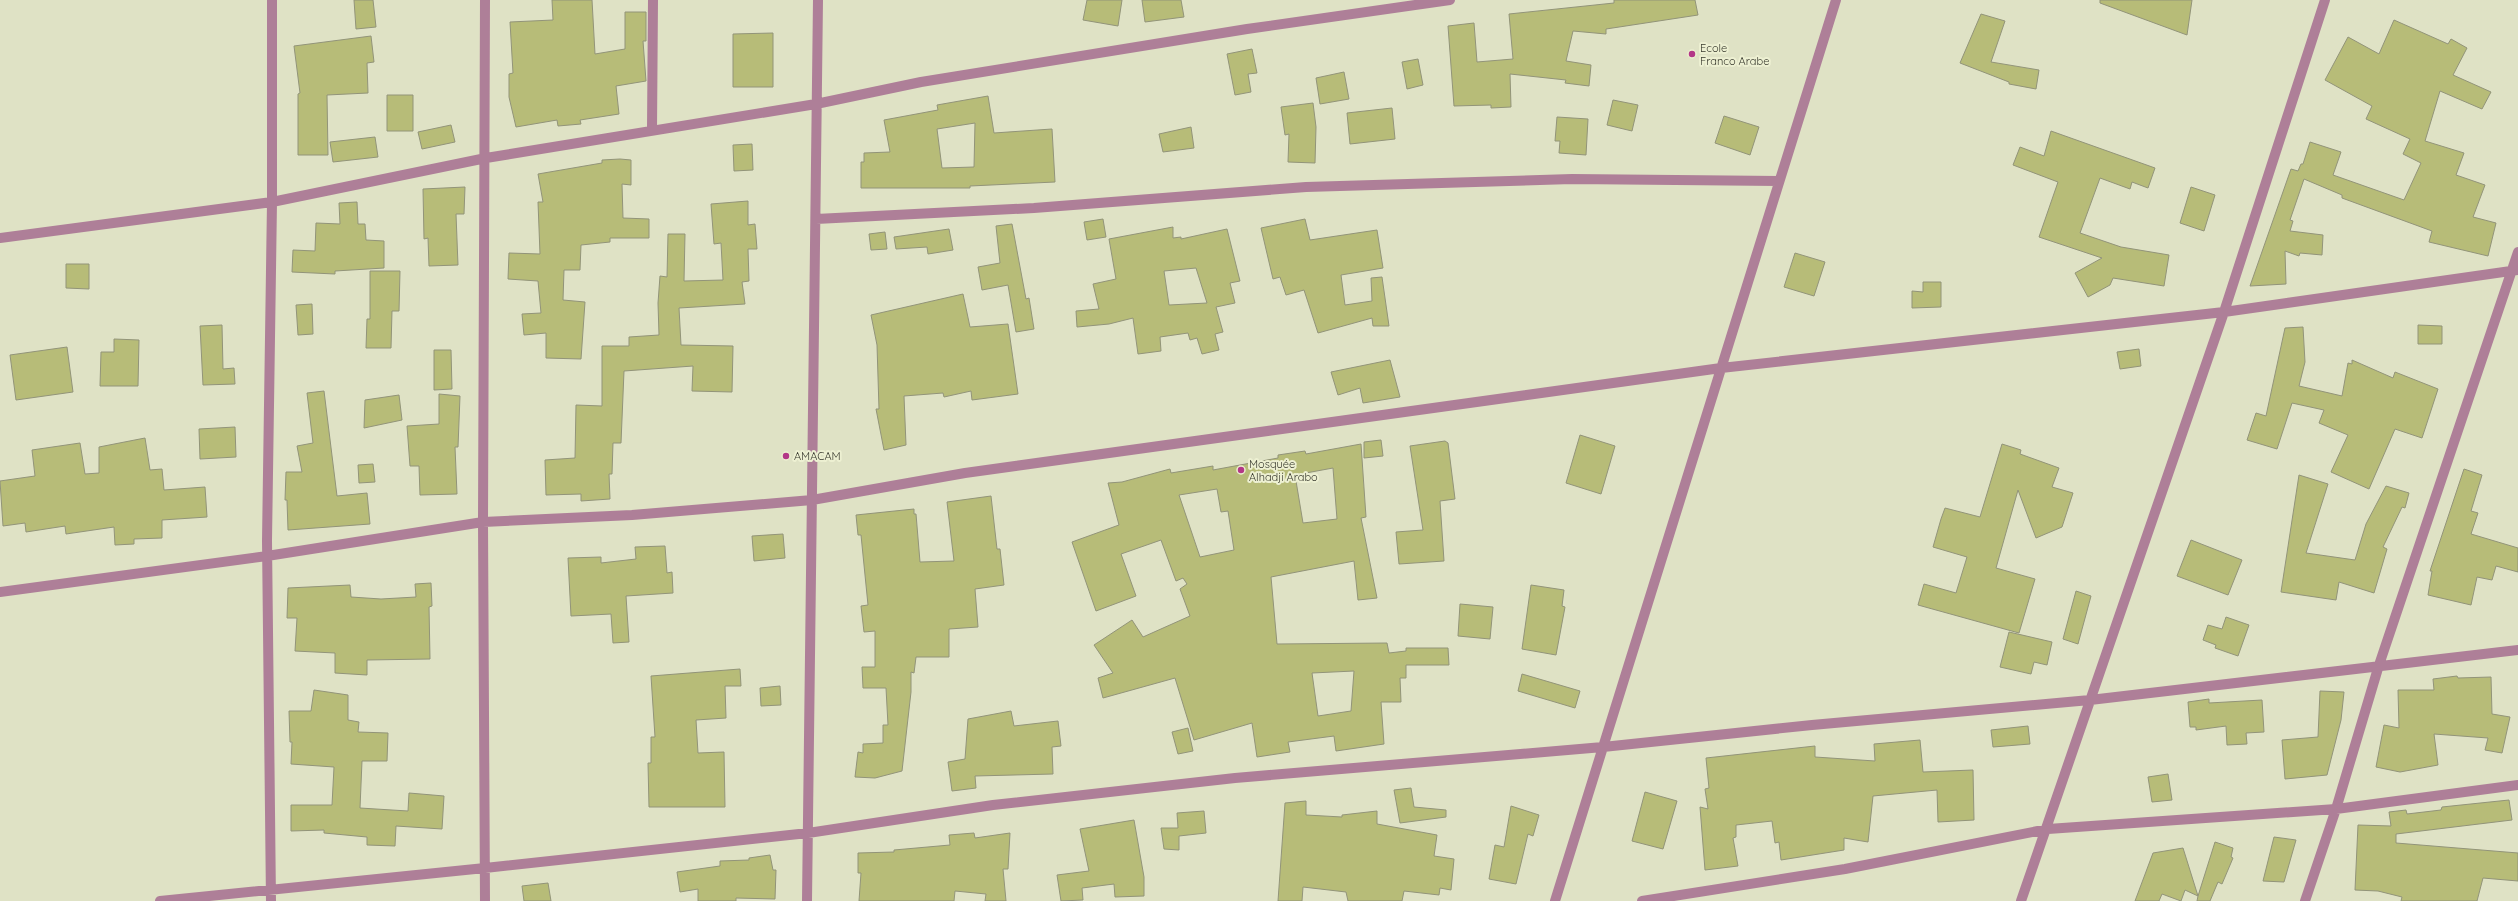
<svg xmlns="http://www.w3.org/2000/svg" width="2518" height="901" viewBox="0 0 2518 901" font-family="Quicksand,sans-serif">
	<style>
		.building { fill: #b7bc78; stroke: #929479; fill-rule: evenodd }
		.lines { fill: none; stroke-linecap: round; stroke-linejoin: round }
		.minor { stroke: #ae7f98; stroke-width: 10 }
		.poi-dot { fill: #b33787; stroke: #edf0d2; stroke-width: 1.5 }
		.labels { text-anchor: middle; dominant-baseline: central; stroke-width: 4; stroke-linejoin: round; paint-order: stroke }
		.poi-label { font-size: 11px; fill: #37382d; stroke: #edf0d2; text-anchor: start }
	</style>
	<rect width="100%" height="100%" fill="#dfe2c5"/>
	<path class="building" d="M 354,0 L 373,0 L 376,27 L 356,29 Z
		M 552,0 L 592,0 L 595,54 L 625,49 L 625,12 L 646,12 L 646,41 L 643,41 L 646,81 L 616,86 L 619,114 L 580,120 L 581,124 L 558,126 L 557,120 L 516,127 L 509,97 L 509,74 L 513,73 L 510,22 L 553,20 Z
		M 1087,0 L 1122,0 L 1118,26 L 1083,20 Z
		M 1142,0 L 1181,0 L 1184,17 L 1145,22 Z
		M 1614,0 L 1695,0 L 1698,15 L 1606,29 L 1606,34 L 1573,31 L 1566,61 L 1591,65 L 1589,86 L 1565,83 L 1566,80 L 1510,74 L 1511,107 L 1491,108 L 1491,105 L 1454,106 L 1448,26 L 1474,23 L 1477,62 L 1513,59 L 1509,14 L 1614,3 Z
		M 2100,0 L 2192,0 L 2187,35 L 2100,3 Z
		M 1981,14 L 2005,21 L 1991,62 L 2039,70 L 2036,89 L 2009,84 L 2009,82 L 1960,63 Z
		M 2394,20 L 2448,44 L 2451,39 L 2467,48 L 2453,75 L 2491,92 L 2482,109 L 2440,91 L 2425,141 L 2464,153 L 2456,175 L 2485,185 L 2473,217 L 2496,223 L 2488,256 L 2429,242 L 2432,231 L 2342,198 L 2342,195 L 2304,179 L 2290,220 L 2293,221 L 2290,231 L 2323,235 L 2322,255 L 2300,253 L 2299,256 L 2285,251 L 2286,284 L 2250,286 L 2291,169 L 2298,171 L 2301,164 L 2303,164 L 2310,142 L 2341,152 L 2333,175 L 2404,200 L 2421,163 L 2403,154 L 2410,139 L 2366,119 L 2372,106 L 2325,80 L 2348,37 L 2379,54 Z
		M 773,33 L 773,87 L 733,87 L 733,34 Z
		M 371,36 L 374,62 L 367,63 L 368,93 L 327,95 L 328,155 L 298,155 L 298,94 L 300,93 L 294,46 Z
		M 1252,49 L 1257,73 L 1248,74 L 1251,92 L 1235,95 L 1227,54 Z
		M 1418,59 L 1423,85 L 1407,89 L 1402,62 Z
		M 1344,72 L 1349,99 L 1320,104 L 1316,78 Z
		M 387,95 L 413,95 L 413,131 L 387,131 Z
		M 988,96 L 994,133 L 1052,129 L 1055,182 L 970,186 L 970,188 L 861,188 L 861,162 L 864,162 L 864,153 L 890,152 L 884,120 L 938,110 L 937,105 ZM 975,123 L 974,167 L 942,168 L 937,129 Z
		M 1613,100 L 1638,105 L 1632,131 L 1607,125 Z
		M 1313,103 L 1316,127 L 1315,163 L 1288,162 L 1289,134 L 1285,135 L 1281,107 Z
		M 1392,108 L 1395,139 L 1350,144 L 1347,113 Z
		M 1724,116 L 1759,127 L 1750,155 L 1715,143 Z
		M 1557,117 L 1588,119 L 1586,155 L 1559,153 L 1560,141 L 1555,141 Z
		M 451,125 L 455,142 L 422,149 L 418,132 Z
		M 1191,127 L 1194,148 L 1163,152 L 1159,134 Z
		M 2051,131 L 2155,168 L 2148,188 L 2132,182 L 2130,189 L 2100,178 L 2080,233 L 2121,247 L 2169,255 L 2164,286 L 2113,278 L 2110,285 L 2088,297 L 2075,273 L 2102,258 L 2039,237 L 2058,182 L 2013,165 L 2020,147 L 2044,156 Z
		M 375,137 L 378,157 L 333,162 L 330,142 Z
		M 752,144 L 753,170 L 734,171 L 733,145 Z
		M 620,159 L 631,160 L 631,185 L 622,184 L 623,218 L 649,219 L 649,238 L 610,238 L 610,242 L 581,245 L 580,270 L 564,270 L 563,300 L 585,302 L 581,359 L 546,358 L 546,333 L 524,335 L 522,314 L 541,313 L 538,281 L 508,279 L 509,253 L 540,254 L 538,202 L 543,202 L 538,174 L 602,163 L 602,160 Z
		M 465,187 L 464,214 L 456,214 L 458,265 L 429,266 L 428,238 L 424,239 L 423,189 Z
		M 2191,187 L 2215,195 L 2204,231 L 2180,223 Z
		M 748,201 L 748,225 L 755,224 L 757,249 L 748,249 L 749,281 L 742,282 L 745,304 L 679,308 L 681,345 L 733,346 L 732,392 L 692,391 L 693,366 L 624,371 L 621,443 L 613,443 L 612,474 L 609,474 L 610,499 L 581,501 L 581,494 L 546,495 L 545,460 L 575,458 L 576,405 L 602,406 L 602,346 L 629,346 L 629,337 L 659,335 L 658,303 L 660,276 L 667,277 L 668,234 L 685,234 L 684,281 L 723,280 L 721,243 L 714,244 L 711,204 Z
		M 357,202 L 358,224 L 365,224 L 366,240 L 384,241 L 384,268 L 335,271 L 335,274 L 292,272 L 293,250 L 315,251 L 316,223 L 340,224 L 339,203 Z
		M 1103,219 L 1106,237 L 1087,240 L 1084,222 Z
		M 1305,219 L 1310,240 L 1377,230 L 1383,268 L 1341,275 L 1345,305 L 1372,301 L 1371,278 L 1382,277 L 1389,326 L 1373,326 L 1372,318 L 1318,333 L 1304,290 L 1286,295 L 1280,277 L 1273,279 L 1261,228 Z
		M 1012,224 L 1026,299 L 1029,298 L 1034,329 L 1016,332 L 1008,285 L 982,290 L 978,267 L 1000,263 L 996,226 Z
		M 1173,227 L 1173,238 L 1181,237 L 1181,239 L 1227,229 L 1240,281 L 1230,283 L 1235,303 L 1216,307 L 1223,332 L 1215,334 L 1219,350 L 1202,354 L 1197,338 L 1190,340 L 1188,333 L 1160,337 L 1161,351 L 1138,354 L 1133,318 L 1109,324 L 1077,327 L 1076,311 L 1099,309 L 1093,284 L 1116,279 L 1109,239 ZM 1196,268 L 1207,303 L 1169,305 L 1164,271 Z
		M 949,229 L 953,250 L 928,254 L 927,247 L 896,249 L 894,237 Z
		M 885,232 L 887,249 L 871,250 L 869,234 Z
		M 1795,253 L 1825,262 L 1814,296 L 1784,287 Z
		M 66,264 L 89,264 L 89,289 L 66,288 Z
		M 370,271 L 400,271 L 399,311 L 392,311 L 391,348 L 366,348 L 367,319 L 370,319 Z
		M 1923,282 L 1941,282 L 1941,307 L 1912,308 L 1912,291 L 1923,292 Z
		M 963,294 L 970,327 L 1008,324 L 1018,394 L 972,400 L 971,391 L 944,397 L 943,393 L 904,396 L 906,445 L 884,450 L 876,409 L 879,409 L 877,345 L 871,315 Z
		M 312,304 L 313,334 L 298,335 L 296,305 Z
		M 222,325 L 223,369 L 234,368 L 235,384 L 203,385 L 200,326 Z
		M 2418,325 L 2442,326 L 2442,344 L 2418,344 Z
		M 2303,327 L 2305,362 L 2299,386 L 2342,396 L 2348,363 L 2352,364 L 2352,360 L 2393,378 L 2395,372 L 2438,389 L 2422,438 L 2395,429 L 2369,489 L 2331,472 L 2348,435 L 2319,423 L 2324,410 L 2292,403 L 2277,449 L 2247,440 L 2256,413 L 2266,416 L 2285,328 Z
		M 114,339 L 139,340 L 138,386 L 100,386 L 101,352 L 114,352 Z
		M 67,347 L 73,392 L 16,400 L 10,355 Z
		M 2139,349 L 2141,366 L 2120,369 L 2117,352 Z
		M 434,350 L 451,350 L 452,389 L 434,390 Z
		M 1390,360 L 1400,397 L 1363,403 L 1360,388 L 1338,395 L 1331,372 Z
		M 324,391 L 337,496 L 367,493 L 370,524 L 288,530 L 287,500 L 285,500 L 286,472 L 302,472 L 297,446 L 313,443 L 307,393 Z
		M 439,394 L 460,396 L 458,447 L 455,447 L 457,494 L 420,495 L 419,466 L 410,466 L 407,426 L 439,424 Z
		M 399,395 L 402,420 L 364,428 L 365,400 Z
		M 235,427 L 236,457 L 200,459 L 199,429 Z
		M 1580,435 L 1615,446 L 1601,494 L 1566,483 Z
		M 145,438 L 150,470 L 162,469 L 164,490 L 205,487 L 207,517 L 162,520 L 162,538 L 134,539 L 134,544 L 115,545 L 114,527 L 66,534 L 65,526 L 26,532 L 25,523 L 3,526 L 0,481 L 35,476 L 32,450 L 80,443 L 85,474 L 99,473 L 99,447 Z
		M 1381,440 L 1383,456 L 1364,458 L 1364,442 Z
		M 1445,441 L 1448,443 L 1455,499 L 1440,501 L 1444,561 L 1399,564 L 1396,532 L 1423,530 L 1410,446 Z
		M 1361,444 L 1366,517 L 1361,518 L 1377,598 L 1358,600 L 1354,561 L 1271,577 L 1277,644 L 1387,643 L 1389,653 L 1406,651 L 1406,648 L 1448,648 L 1449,665 L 1406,665 L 1406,678 L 1400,678 L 1401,702 L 1381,702 L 1384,744 L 1336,751 L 1334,736 L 1288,742 L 1290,752 L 1257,757 L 1252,723 L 1194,740 L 1175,678 L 1103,698 L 1098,678 L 1113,673 L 1094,645 L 1132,620 L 1143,637 L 1190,616 L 1180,589 L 1187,584 L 1183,578 L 1176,581 L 1161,540 L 1121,554 L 1136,596 L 1096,611 L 1072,542 L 1119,525 L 1108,483 L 1122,482 L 1170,469 L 1171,473 L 1213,466 L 1213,470 L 1278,458 L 1278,455 L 1305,451 L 1306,454 ZM 1333,468 L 1337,519 L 1303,523 L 1295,475 ZM 1217,489 L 1221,512 L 1228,511 L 1234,550 L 1200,557 L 1179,495 ZM 1354,671 L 1351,711 L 1318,716 L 1312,673 Z
		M 2002,444 L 2021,450 L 2020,454 L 2059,468 L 2052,487 L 2073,493 L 2062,527 L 2036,538 L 2018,490 L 1996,568 L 2035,579 L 2019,633 L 1918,605 L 1924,584 L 1956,593 L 1967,557 L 1933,547 L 1941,519 L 1945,508 L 1980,517 Z
		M 373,464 L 375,482 L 359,483 L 358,465 Z
		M 2464,469 L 2482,475 L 2471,511 L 2478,513 L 2471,534 L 2518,548 L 2518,572 L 2496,566 L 2492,580 L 2477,577 L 2471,605 L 2428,595 L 2432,571 L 2430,571 Z
		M 2299,475 L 2328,484 L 2306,553 L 2355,560 L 2366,524 L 2386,486 L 2409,493 L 2405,508 L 2402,507 L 2383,547 L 2387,549 L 2374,593 L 2339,582 L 2336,600 L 2281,592 Z
		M 991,496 L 997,549 L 1000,549 L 1004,585 L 975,589 L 978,627 L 949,629 L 949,657 L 916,657 L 914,673 L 911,672 L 911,692 L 902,771 L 875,778 L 855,777 L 858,752 L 863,753 L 863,744 L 883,743 L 883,725 L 888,725 L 886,688 L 863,688 L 862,667 L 875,667 L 875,631 L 864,632 L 861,606 L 868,605 L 861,535 L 858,535 L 856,515 L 914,509 L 914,514 L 916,514 L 920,562 L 954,561 L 947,502 Z
		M 783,534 L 785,558 L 754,561 L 752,536 Z
		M 2191,540 L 2242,560 L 2228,595 L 2177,576 Z
		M 665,546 L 667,573 L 672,572 L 673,593 L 626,596 L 629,642 L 613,643 L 611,614 L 571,616 L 568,558 L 601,557 L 601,563 L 636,559 L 635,547 Z
		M 431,583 L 432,606 L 429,607 L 430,659 L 367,660 L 367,675 L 335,673 L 335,653 L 295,651 L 297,618 L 287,618 L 288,588 L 350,585 L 351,597 L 381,599 L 416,597 L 415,584 Z
		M 1531,585 L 1564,590 L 1562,606 L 1565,607 L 1556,655 L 1522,649 Z
		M 2076,591 L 2091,596 L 2078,644 L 2063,639 Z
		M 1460,604 L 1493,607 L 1490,639 L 1458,636 Z
		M 2226,617 L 2249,625 L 2238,656 L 2215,648 L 2216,645 L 2203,640 L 2208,625 L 2222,629 Z
		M 2009,632 L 2052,642 L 2047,665 L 2034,662 L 2031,674 L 2000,667 Z
		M 740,669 L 741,686 L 725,686 L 726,718 L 696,720 L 698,753 L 724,752 L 725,807 L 649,807 L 648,763 L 651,763 L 651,737 L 655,737 L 651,676 Z
		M 1522,674 L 1580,691 L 1575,708 L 1518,691 Z
		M 2457,676 L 2458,678 L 2491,677 L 2492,714 L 2510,717 L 2502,753 L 2485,750 L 2488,738 L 2434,734 L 2438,765 L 2400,772 L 2376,767 L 2384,725 L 2399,728 L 2398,690 L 2434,690 L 2433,679 Z
		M 780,686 L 781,705 L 761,706 L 760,688 Z
		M 314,690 L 348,695 L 348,720 L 359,722 L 358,732 L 388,733 L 387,761 L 362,761 L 360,808 L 408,811 L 409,793 L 444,796 L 442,829 L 396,826 L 395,846 L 367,845 L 367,837 L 324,833 L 324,830 L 291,831 L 291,805 L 332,805 L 334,767 L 291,764 L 292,742 L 290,742 L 289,711 L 311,711 Z
		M 2320,691 L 2344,692 L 2341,720 L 2327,775 L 2285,779 L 2282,740 L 2318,737 Z
		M 2209,699 L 2209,703 L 2262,700 L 2264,732 L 2246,733 L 2247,744 L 2227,745 L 2226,726 L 2196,730 L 2196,727 L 2190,727 L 2188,702 Z
		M 1011,711 L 1014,726 L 1058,721 L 1061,746 L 1052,747 L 1053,774 L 975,776 L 976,788 L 952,791 L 948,762 L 965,759 L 968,719 Z
		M 2028,726 L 2030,744 L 1993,747 L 1991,730 Z
		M 1188,728 L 1193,751 L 1178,754 L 1172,732 Z
		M 1920,740 L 1923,772 L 1973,770 L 1974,820 L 1938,822 L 1937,790 L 1873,796 L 1868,842 L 1844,838 L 1844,850 L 1781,860 L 1779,842 L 1775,843 L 1772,821 L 1736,825 L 1736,837 L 1733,838 L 1738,866 L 1705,870 L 1700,807 L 1708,809 L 1705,789 L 1709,788 L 1706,758 L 1815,746 L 1815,757 L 1875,761 L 1874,744 Z
		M 2168,774 L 2172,800 L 2152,802 L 2148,777 Z
		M 1411,788 L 1414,807 L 1446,810 L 1446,817 L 1400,823 L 1394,790 Z
		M 1645,792 L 1677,801 L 1663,849 L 1632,841 Z
		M 2509,800 L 2512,820 L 2396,834 L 2396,843 L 2518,853 L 2518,881 L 2483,878 L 2477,901 L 2401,901 L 2402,897 L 2378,891 L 2355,890 L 2358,825 L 2391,826 L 2389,812 L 2406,810 L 2407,814 L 2441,810 L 2442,807 Z
		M 1306,801 L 1306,815 L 1342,817 L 1342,815 L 1377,811 L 1377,824 L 1437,835 L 1434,856 L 1454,859 L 1451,890 L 1440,888 L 1439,895 L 1404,891 L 1402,901 L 1348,901 L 1346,892 L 1303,887 L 1302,901 L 1278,901 L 1285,803 Z
		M 1511,806 L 1539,815 L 1533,836 L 1528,834 L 1516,884 L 1489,879 L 1495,845 L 1504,847 Z
		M 1204,811 L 1206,833 L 1179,836 L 1179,850 L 1164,849 L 1161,828 L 1178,828 L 1177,813 Z
		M 1134,820 L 1144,877 L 1144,896 L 1115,897 L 1114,884 L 1082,888 L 1083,900 L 1061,901 L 1057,875 L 1089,871 L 1080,829 Z
		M 974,833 L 975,838 L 1010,833 L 1008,869 L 1003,869 L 1006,901 L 985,901 L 986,894 L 955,891 L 954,901 L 859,901 L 861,873 L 858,873 L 858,853 L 894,852 L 894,850 L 950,845 L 949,835 Z
		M 2274,837 L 2296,840 L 2284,882 L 2263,881 Z
		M 2215,842 L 2233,848 L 2231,857 L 2233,858 L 2222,884 L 2218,882 L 2210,901 L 2197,901 L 2198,896 L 2185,890 L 2181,901 L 2162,894 L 2159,901 L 2135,901 L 2153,853 L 2183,848 L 2198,896 Z
		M 770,855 L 773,870 L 776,870 L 775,899 L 736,898 L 736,901 L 698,901 L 698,889 L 680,892 L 677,872 L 720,866 L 720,861 L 749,860 L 749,858 Z
		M 548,883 L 551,901 L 524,901 L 522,886 Z"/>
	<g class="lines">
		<path class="minor" d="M 652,129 L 653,0
			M 816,219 L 1034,208 L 1306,187 L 1572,179 L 1779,181
			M 0,238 L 272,202 L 486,158 L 816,104 L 921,82 L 1247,29 L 1450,0
			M 0,592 L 267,556 L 483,522 L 632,515 L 812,500 L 965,473 L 1721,368 L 2224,312 L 2518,270
			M 160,901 L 485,868 L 808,833 L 993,805 L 1235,778 L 1603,747 L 1812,725 L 2090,700 L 2518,650
			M 271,901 L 267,541 L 272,202 L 272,0
			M 485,901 L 483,522 L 485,0
			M 807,901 L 818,0
			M 1555,901 L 1836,0
			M 1642,901 L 1845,869 L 2048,829 L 2336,809 L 2518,785
			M 2021,901 L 2224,312 L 2325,0
			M 2305,901 L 2336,809 L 2379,665 L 2518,252"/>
	</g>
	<g class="poi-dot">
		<circle cx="1692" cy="54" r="4"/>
		<circle cx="786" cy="456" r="4"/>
		<circle cx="1241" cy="470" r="4"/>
	</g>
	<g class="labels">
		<g class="poi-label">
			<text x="1700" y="48">Ecole<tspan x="1700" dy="13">Franco Arabe</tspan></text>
			<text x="794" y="456">AMACAM</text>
			<text x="1249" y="464">Mosquée<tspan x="1249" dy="13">Alhadji Arabo</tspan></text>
		</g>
	</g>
</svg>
